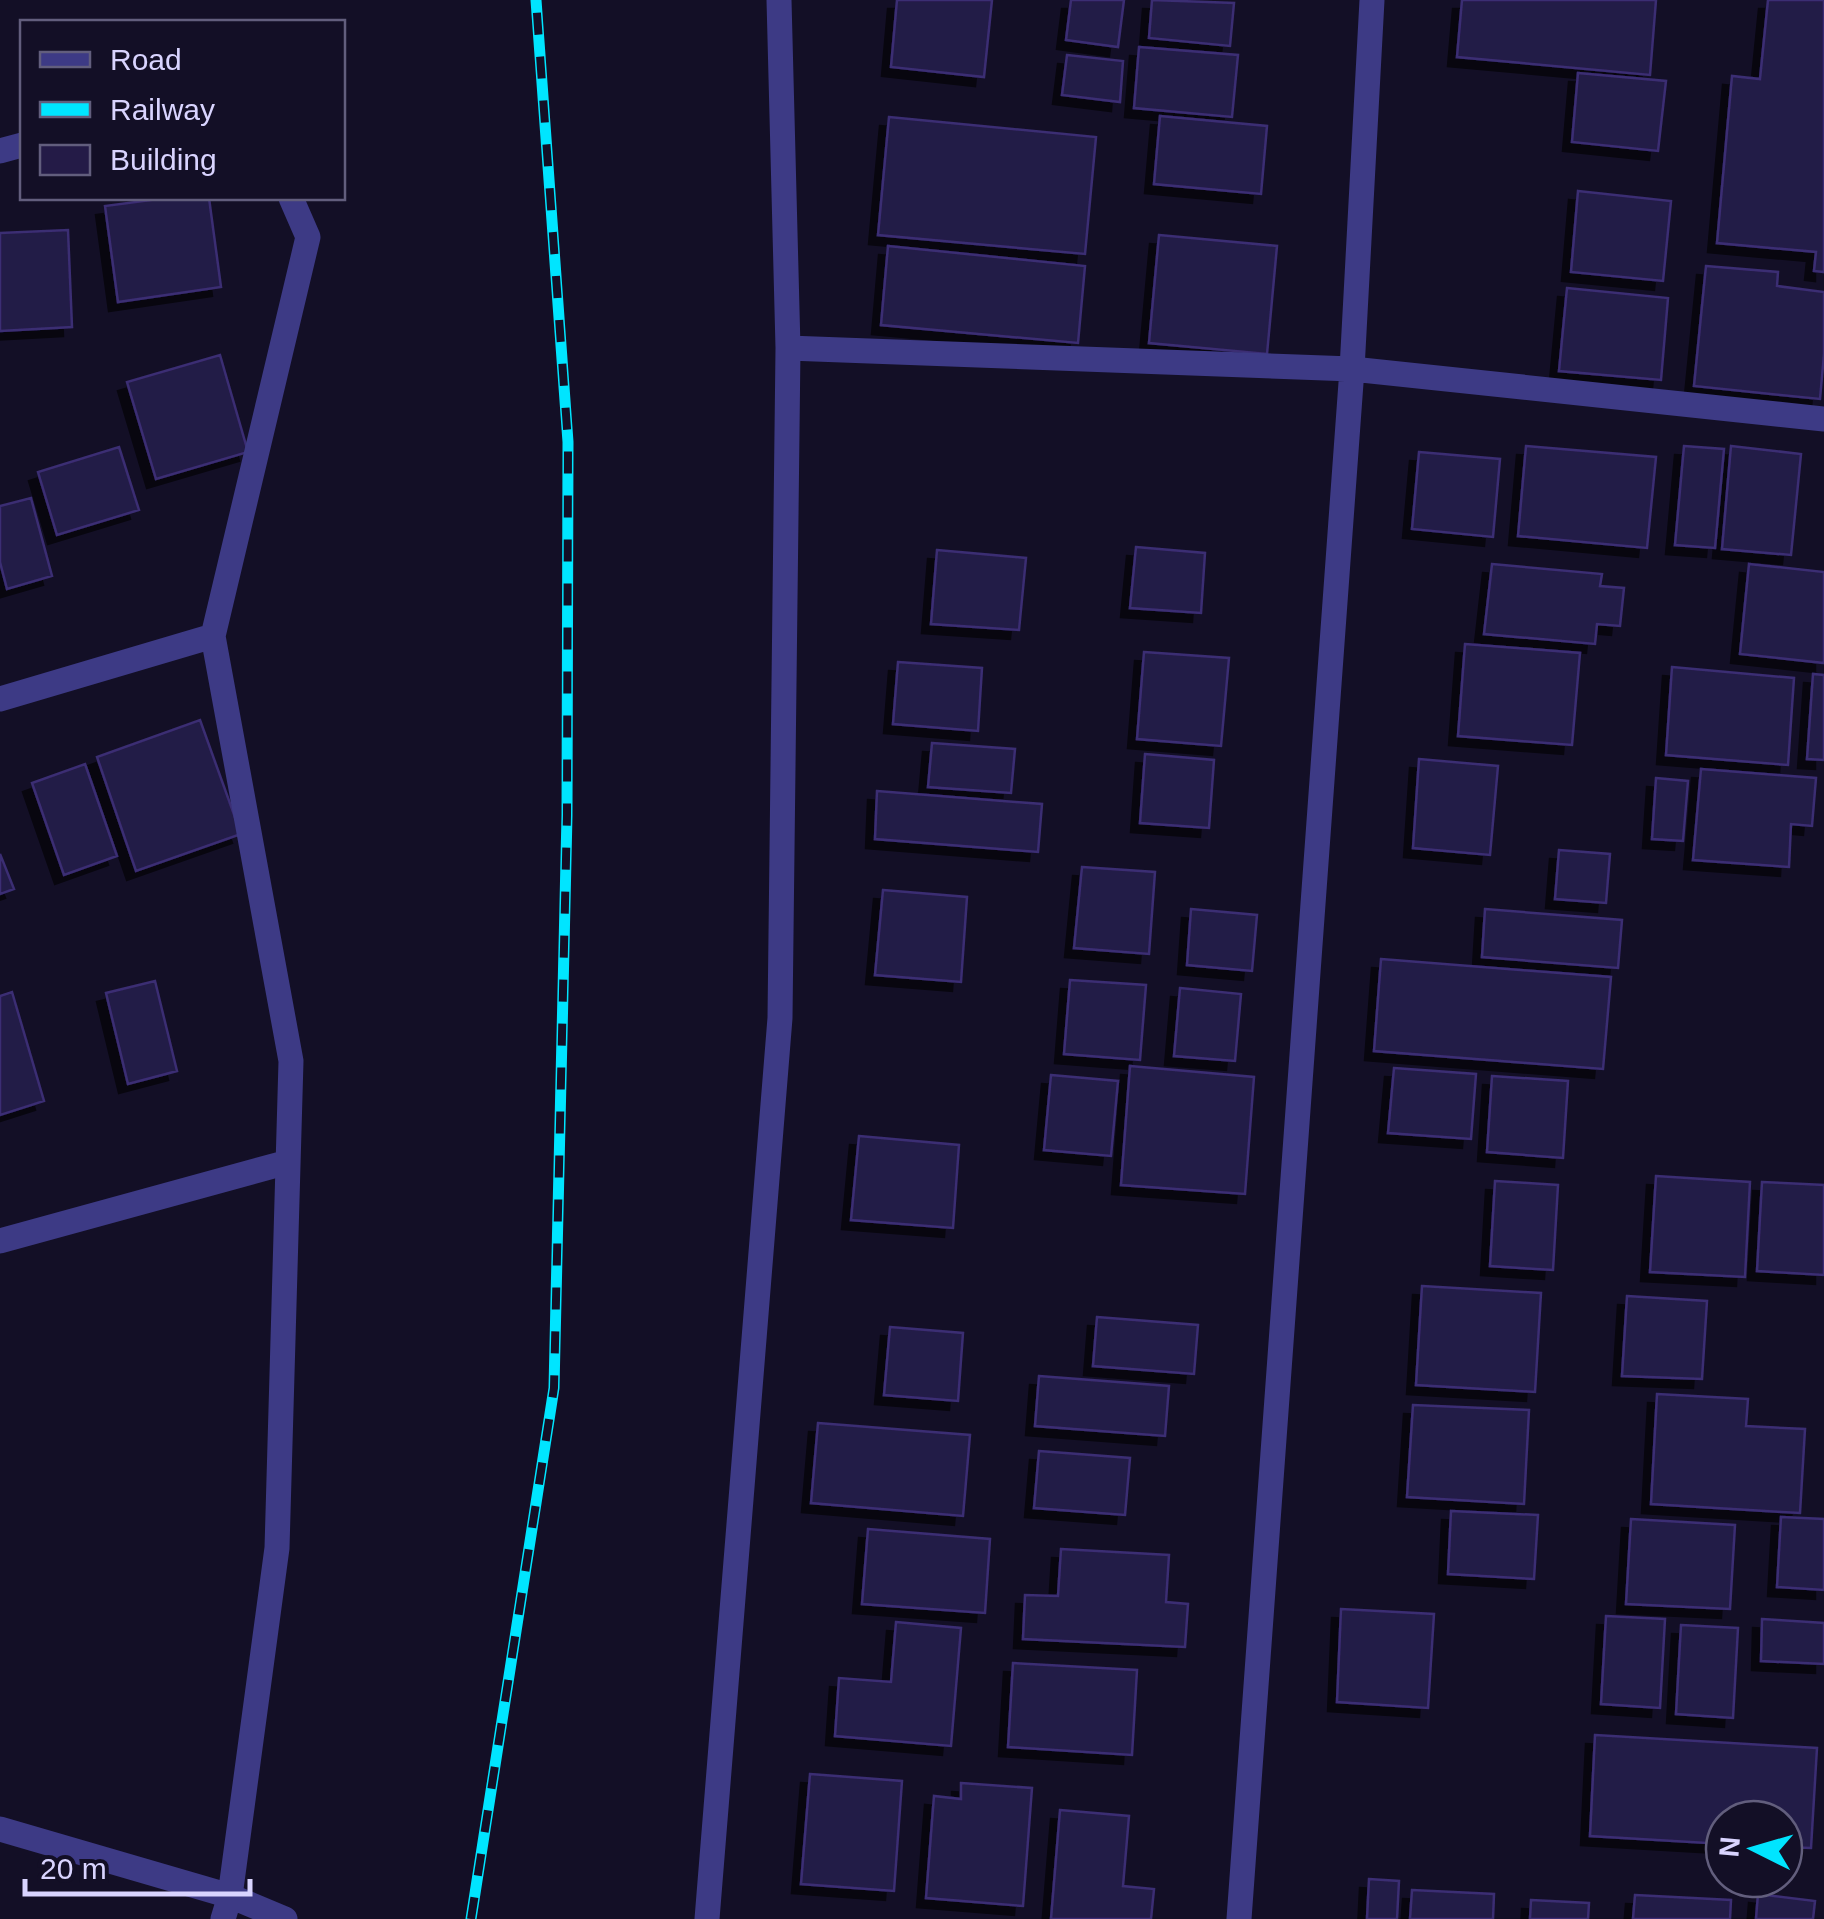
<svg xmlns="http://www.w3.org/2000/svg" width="1824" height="1919" viewBox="0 0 1824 1919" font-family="Arial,sans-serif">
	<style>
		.building { fill: #241b47; stroke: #3b2d73; stroke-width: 2.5; filter: url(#shadow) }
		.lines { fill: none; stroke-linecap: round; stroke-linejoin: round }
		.minor { stroke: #3d3a85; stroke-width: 25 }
		.rail-casing { stroke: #00e5ff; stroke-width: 11 }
		.rail { stroke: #130f26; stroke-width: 8; stroke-dasharray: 22; stroke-linecap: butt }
	</style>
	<defs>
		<filter id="shadow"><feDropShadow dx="-9" dy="9" stdDeviation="0" flood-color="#0009"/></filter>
	</defs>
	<rect width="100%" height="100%" fill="#130f26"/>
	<path class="building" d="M 897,0 L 992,0 L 984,77 L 891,67 Z
		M 1071,0 L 1124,0 L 1118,47 L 1066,40 Z
		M 1152,0 L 1234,3 L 1230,46 L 1149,38 Z
		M 1462,0 L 1656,0 L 1650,75 L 1457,57 Z
		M 1768,0 L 1824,0 L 1824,272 L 1814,271 L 1816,252 L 1717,243 L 1732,76 L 1760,79 Z
		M 1139,47 L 1238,55 L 1232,117 L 1134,108 Z
		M 1067,55 L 1123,61 L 1120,102 L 1062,95 Z
		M 1578,73 L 1666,81 L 1658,151 L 1572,142 Z
		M 1160,116 L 1267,126 L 1261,194 L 1154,184 Z
		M 889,117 L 1096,137 L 1085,254 L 878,235 Z
		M 1578,191 L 1671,201 L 1663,281 L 1571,272 Z
		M 166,198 L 209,198 L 221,287 L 118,302 L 105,206 Z
		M 68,230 L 72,327 L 0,331 L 0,233 Z
		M 1159,235 L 1277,246 L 1267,354 L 1149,343 Z
		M 888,246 L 1085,266 L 1078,343 L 881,325 Z
		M 1706,266 L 1778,272 L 1777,286 L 1824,292 L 1824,354 L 1820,399 L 1694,386 Z
		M 1567,288 L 1668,298 L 1661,380 L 1559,371 Z
		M 220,355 L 248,452 L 156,479 L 127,382 Z
		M 1526,446 L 1656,457 L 1647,548 L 1518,536 Z
		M 1684,446 L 1724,449 L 1715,548 L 1675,545 Z
		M 1731,446 L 1801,454 L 1791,555 L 1722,549 Z
		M 119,447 L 139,510 L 57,535 L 38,472 Z
		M 1419,452 L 1500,459 L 1493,537 L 1412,529 Z
		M 31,498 L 52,576 L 7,589 L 0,562 L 0,506 Z
		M 1136,547 L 1205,553 L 1201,613 L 1130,608 Z
		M 937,550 L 1026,558 L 1019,630 L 931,624 Z
		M 1492,564 L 1602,574 L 1600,586 L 1624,588 L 1620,626 L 1597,624 L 1595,644 L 1484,634 Z
		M 1749,564 L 1824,572 L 1824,663 L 1740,654 Z
		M 1465,644 L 1580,653 L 1572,745 L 1458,736 Z
		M 1144,652 L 1229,658 L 1221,746 L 1137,739 Z
		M 898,662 L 982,668 L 978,731 L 893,724 Z
		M 1672,667 L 1794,678 L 1788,765 L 1666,755 Z
		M 1813,674 L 1824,675 L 1824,760 L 1807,759 Z
		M 200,720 L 241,834 L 136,871 L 97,757 Z
		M 932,743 L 1015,749 L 1011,793 L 928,787 Z
		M 1145,754 L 1214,760 L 1209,828 L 1140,823 Z
		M 1419,759 L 1498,766 L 1490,855 L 1413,848 Z
		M 85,764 L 117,856 L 64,875 L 32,783 Z
		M 1701,769 L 1816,778 L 1812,826 L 1791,824 L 1789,867 L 1693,860 Z
		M 1656,778 L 1688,781 L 1683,841 L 1652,839 Z
		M 877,791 L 1042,804 L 1038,852 L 875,839 Z
		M 1559,850 L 1610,854 L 1606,903 L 1555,899 Z
		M 0,854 L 14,889 L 0,894 Z
		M 1082,867 L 1155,872 L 1149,954 L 1074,948 Z
		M 883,890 L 967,897 L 961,982 L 875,975 Z
		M 1191,909 L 1257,915 L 1252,971 L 1187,965 Z
		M 1485,909 L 1622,920 L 1618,968 L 1482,957 Z
		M 1381,959 L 1611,977 L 1603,1069 L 1374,1051 Z
		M 1070,980 L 1146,985 L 1140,1060 L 1064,1054 Z
		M 155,981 L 177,1071 L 128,1084 L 106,993 Z
		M 1180,988 L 1241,994 L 1235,1061 L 1174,1056 Z
		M 12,992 L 44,1101 L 0,1115 L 0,996 Z
		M 1130,1066 L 1254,1077 L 1245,1194 L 1121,1185 Z
		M 1394,1068 L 1476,1074 L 1471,1139 L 1388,1133 Z
		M 1051,1075 L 1118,1081 L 1111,1156 L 1044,1150 Z
		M 1492,1076 L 1568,1081 L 1563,1158 L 1487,1152 Z
		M 859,1136 L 959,1145 L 953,1228 L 851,1220 Z
		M 1656,1176 L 1750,1182 L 1745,1277 L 1650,1272 Z
		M 1495,1181 L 1558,1185 L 1553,1270 L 1490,1266 Z
		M 1762,1182 L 1824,1185 L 1824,1275 L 1757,1271 Z
		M 1422,1286 L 1541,1293 L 1535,1392 L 1416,1385 Z
		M 1627,1296 L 1707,1301 L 1702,1379 L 1622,1376 Z
		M 1097,1317 L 1198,1325 L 1194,1374 L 1093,1366 Z
		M 890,1327 L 963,1333 L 958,1401 L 884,1395 Z
		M 1039,1376 L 1169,1386 L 1165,1436 L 1035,1426 Z
		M 1657,1394 L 1748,1399 L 1746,1426 L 1805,1429 L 1800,1513 L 1651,1504 Z
		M 1413,1405 L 1529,1410 L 1524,1504 L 1407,1497 Z
		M 818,1423 L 970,1435 L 963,1516 L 811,1503 Z
		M 1039,1451 L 1130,1458 L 1125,1515 L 1034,1508 Z
		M 1451,1511 L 1538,1515 L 1534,1579 L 1448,1574 Z
		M 1781,1517 L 1824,1519 L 1824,1590 L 1777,1587 Z
		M 1631,1519 L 1735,1525 L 1730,1609 L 1626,1604 Z
		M 868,1529 L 990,1539 L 985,1613 L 862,1604 Z
		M 1061,1549 L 1169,1555 L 1166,1602 L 1188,1604 L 1185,1647 L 1023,1639 L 1025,1595 L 1058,1596 Z
		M 1341,1609 L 1434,1614 L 1428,1708 L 1337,1702 Z
		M 1606,1616 L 1665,1619 L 1660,1708 L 1601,1704 Z
		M 1762,1619 L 1824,1623 L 1824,1664 L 1761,1661 Z
		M 896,1622 L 961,1628 L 951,1746 L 835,1736 L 839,1678 L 891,1682 Z
		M 1681,1625 L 1738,1628 L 1733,1718 L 1676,1714 Z
		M 1013,1663 L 1137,1670 L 1132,1755 L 1008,1747 Z
		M 1595,1735 L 1817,1748 L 1811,1848 L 1784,1847 L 1784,1819 L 1724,1819 L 1724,1844 L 1590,1836 Z
		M 810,1774 L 902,1781 L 894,1891 L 801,1884 Z
		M 961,1783 L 1032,1788 L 1023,1906 L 926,1898 L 934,1796 L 961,1799 Z
		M 1060,1810 L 1129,1816 L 1123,1886 L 1154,1889 L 1151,1919 L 1051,1919 Z
		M 1369,1879 L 1399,1881 L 1397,1919 L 1367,1919 Z
		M 1412,1890 L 1494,1894 L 1493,1919 L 1410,1919 Z
		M 1758,1894 L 1815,1901 L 1813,1919 L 1756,1919 Z
		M 1635,1895 L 1731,1900 L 1730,1919 L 1633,1919 Z
		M 1531,1900 L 1589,1903 L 1588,1919 L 1530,1919 Z"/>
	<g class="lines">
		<path class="minor" d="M 0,151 L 22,145
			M 788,348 L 1352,369 L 1824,419
			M 0,699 L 213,636
			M 0,1241 L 288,1162
			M 0,1829 L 230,1896 L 285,1919
			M 223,1919 L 230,1896 L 277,1548 L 291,1061 L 213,636 L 308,237 L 291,198
			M 707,1919 L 780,1018 L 788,348 L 779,0
			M 1239,1919 L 1352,369 L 1372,0"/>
		<defs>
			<path id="rail" d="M 471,1919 L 554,1388 L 567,815 L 568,442 L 536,0"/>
		</defs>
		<use href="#rail" class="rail-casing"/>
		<use href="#rail" class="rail"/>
	</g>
	<rect x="20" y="20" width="325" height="180" fill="#130f26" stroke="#625e7d" stroke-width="2.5"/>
	<rect x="40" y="52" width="50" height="15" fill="#3d3a85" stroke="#625e7d" stroke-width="2.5"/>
	<text x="110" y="70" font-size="30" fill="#d9d4ff">Road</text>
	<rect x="40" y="102" width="50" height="15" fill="#00e5ff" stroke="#625e7d" stroke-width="2.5"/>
	<text x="110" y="120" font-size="30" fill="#d9d4ff">Railway</text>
	<rect x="40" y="145" width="50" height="30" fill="#241b47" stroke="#625e7d" stroke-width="2.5"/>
	<text x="110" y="170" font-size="30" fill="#d9d4ff">Building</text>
	<g transform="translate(1754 1849) rotate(275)"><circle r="48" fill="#130f26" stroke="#625e7d" stroke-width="2.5"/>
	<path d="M0-8L18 38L0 25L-18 38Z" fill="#00e5ff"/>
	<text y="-15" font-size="28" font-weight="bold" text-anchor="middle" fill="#d9d4ff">N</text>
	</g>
	<path d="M25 1879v15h225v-15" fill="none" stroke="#d9d4ff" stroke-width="5"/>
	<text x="40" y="1879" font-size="30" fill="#d9d4ff" stroke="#130f26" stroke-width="8" paint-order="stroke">20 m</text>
</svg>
